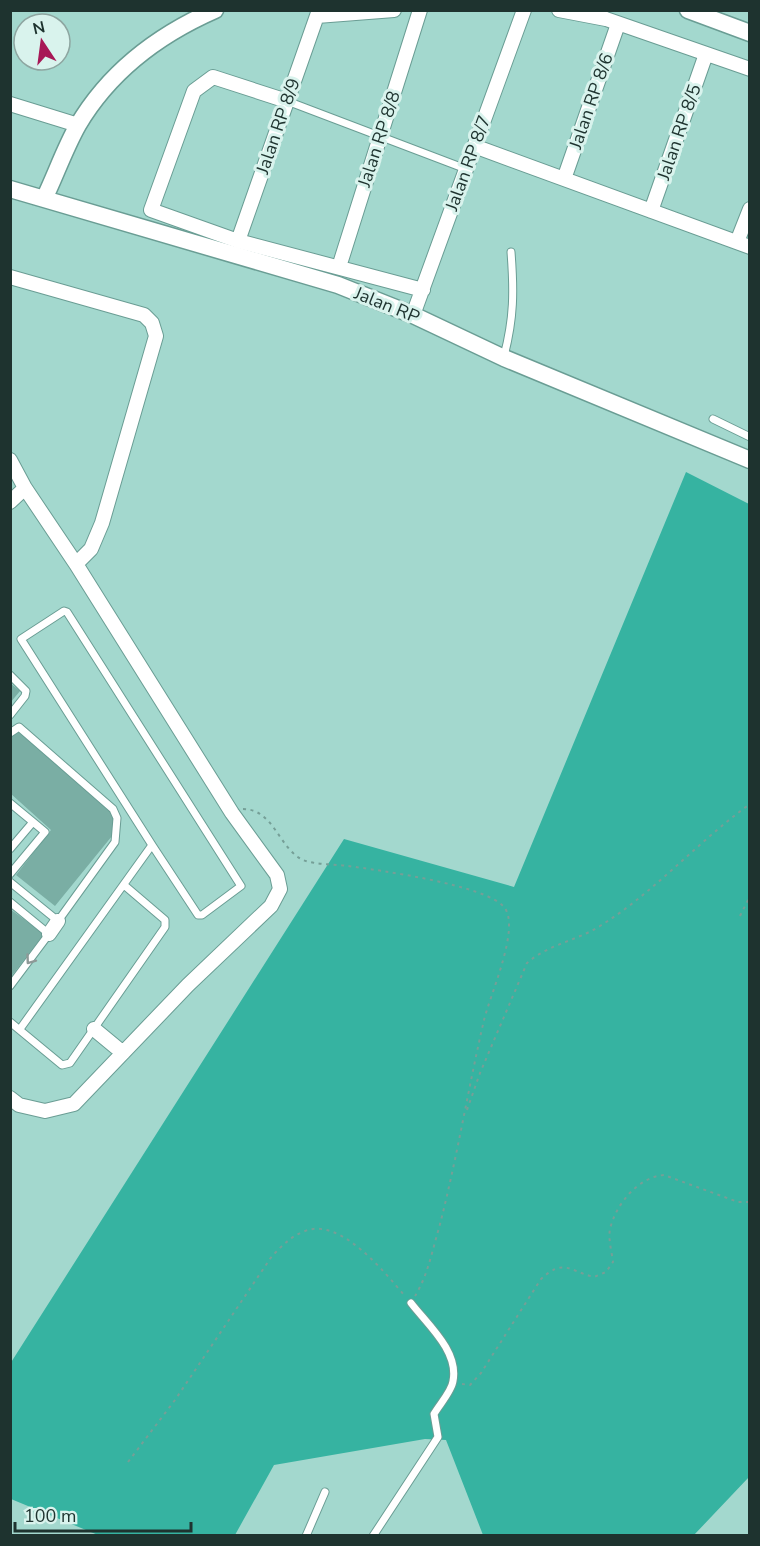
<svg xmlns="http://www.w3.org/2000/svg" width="760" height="1546" viewBox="0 0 760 1546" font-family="'Nunito Sans',sans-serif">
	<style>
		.green { fill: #36b3a1 }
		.building { fill: #7aaea4 }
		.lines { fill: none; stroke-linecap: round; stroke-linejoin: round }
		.service-casing { stroke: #6a9d94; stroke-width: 9 }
		.minor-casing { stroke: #6a9d94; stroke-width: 16 }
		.tertiary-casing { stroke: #6a9d94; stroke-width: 19 }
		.path { stroke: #759f97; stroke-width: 2; stroke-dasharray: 3 4.5; stroke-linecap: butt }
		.service { stroke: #fff; stroke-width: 7 }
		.minor { stroke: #fff; stroke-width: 14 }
		.tertiary { stroke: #fff; stroke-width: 16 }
		.oneway { stroke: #8e9997 }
		.labels { text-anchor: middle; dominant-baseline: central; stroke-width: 6; stroke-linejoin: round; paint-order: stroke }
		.street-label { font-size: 18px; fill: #1e332f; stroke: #d9f3ed }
	</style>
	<rect width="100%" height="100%" fill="#a3d8ce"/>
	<path class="green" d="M 686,472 L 749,504 L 749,1477 L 694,1535 L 483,1535 L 446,1440 L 425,1439 L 274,1465 L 235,1535 L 98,1535 L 11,1499 L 10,1364 L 344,839 L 514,887 Z"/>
	<path class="building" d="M 10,683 L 20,691 L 10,703 Z
		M 17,730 L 111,809 L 114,817 L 112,836 L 55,906 L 16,875 L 51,830 L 10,793 L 10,739 Z
		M 10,909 L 44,934 L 10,978 Z"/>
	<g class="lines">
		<defs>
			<path id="service" d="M 287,101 L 466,169
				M 504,356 C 514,318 514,291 511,252
				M 713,419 L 750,437
				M 10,675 L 26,691 L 25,696 L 10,715
				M 10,733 L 19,727 L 113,809 L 117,818 L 115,842 L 58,921 L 10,882
				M 10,803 L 33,822 L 10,849
				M 10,874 L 45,832 L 33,822
				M 10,902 L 49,934 L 10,986
				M 10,1022 L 62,1065 L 70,1063 L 165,927 L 165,920 L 124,885
				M 20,1029 L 152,845 L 198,915 L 202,915 L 241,886 L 67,612 L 64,611 L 21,639 L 152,845
				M 306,1536 L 325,1492
				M 373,1536 L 438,1437 L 434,1414 C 439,1405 452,1391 453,1381 C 459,1351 427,1324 411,1303"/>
			<path id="minor" d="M 559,10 L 606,19 L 750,69
				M 317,16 L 394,10
				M 287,101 L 213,77 L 194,91 L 151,210 L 238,241 L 423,290
				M 10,104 L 78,125
				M 474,146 L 750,247
				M 564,179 L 618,24
				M 651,211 L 706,54
				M 238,241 L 319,10
				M 737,242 L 750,209
				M 339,267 L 420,10
				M 10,277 L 144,315 L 152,323 L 156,336 L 102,523 L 91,549 L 76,564
				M 413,315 L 524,10
				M 10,460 L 25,488 L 76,564 L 232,813 L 277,875 L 280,889 L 271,906 L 188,985 L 74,1104 L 45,1111 L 19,1105 L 10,1098
				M 10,502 L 25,488
				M 49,934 L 58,921
				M 94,1029 L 123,1053"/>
			<path id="tertiary" d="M 688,10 L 750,33
				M 10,189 L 338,285 L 413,315 L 504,358 L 750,460
				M 45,197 C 56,174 65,148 78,125 C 110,71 158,35 215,10"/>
		</defs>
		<use href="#service" class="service-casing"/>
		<use href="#minor" class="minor-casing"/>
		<use href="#tertiary" class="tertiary-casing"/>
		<path class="path" d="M 243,809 C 274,809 279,849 303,860 C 316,865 334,864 348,866 C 378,870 486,885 504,907 C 521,927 490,995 484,1020 C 468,1089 457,1159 439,1228 C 432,1251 428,1275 415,1296
			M 740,916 L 750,896
			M 467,1110 L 480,1073 L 527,963 C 549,944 576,941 600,926 C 655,892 697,842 750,804
			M 462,1384 L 470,1385 L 481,1373 L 541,1279 C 564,1258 569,1271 594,1277 L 606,1272 L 613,1262 C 612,1253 608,1239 610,1229 C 616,1204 638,1177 664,1175 L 738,1202 L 750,1202
			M 128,1462 L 175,1400 L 272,1256 C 282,1246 291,1236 305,1231 C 341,1217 385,1273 405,1296"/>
		<use href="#service" class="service"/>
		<use href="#minor" class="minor"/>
		<use href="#tertiary" class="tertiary"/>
	</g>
	<defs><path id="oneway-chevron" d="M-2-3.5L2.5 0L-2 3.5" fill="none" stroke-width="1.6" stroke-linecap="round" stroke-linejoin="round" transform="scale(1.5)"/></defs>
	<use class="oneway" href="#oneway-chevron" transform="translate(30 960) rotate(126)"/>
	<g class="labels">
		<g class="street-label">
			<text transform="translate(591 101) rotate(-71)">Jalan RP 8/6</text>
			<text transform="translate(278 126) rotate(-71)">Jalan RP 8/9</text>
			<text transform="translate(679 132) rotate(-71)">Jalan RP 8/5</text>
			<text transform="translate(379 139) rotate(-72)">Jalan RP 8/8</text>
			<text transform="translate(468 163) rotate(-70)">Jalan RP 8/7</text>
			<text transform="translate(387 305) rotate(22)">Jalan RP</text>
		</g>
	</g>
	<rect width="760" height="1546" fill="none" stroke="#1e332f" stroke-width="24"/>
	<g transform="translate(42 42) rotate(347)"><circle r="28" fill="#d9f3ed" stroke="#8ea6a1" stroke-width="1.5"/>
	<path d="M0-4.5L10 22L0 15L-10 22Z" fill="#a71856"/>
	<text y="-9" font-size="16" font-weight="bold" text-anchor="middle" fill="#1e332f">N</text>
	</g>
	<path d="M15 1522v9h176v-9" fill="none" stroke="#1e332f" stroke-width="3"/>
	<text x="24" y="1522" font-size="18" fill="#1e332f" stroke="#d9f3ed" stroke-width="4.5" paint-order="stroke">100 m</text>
</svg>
